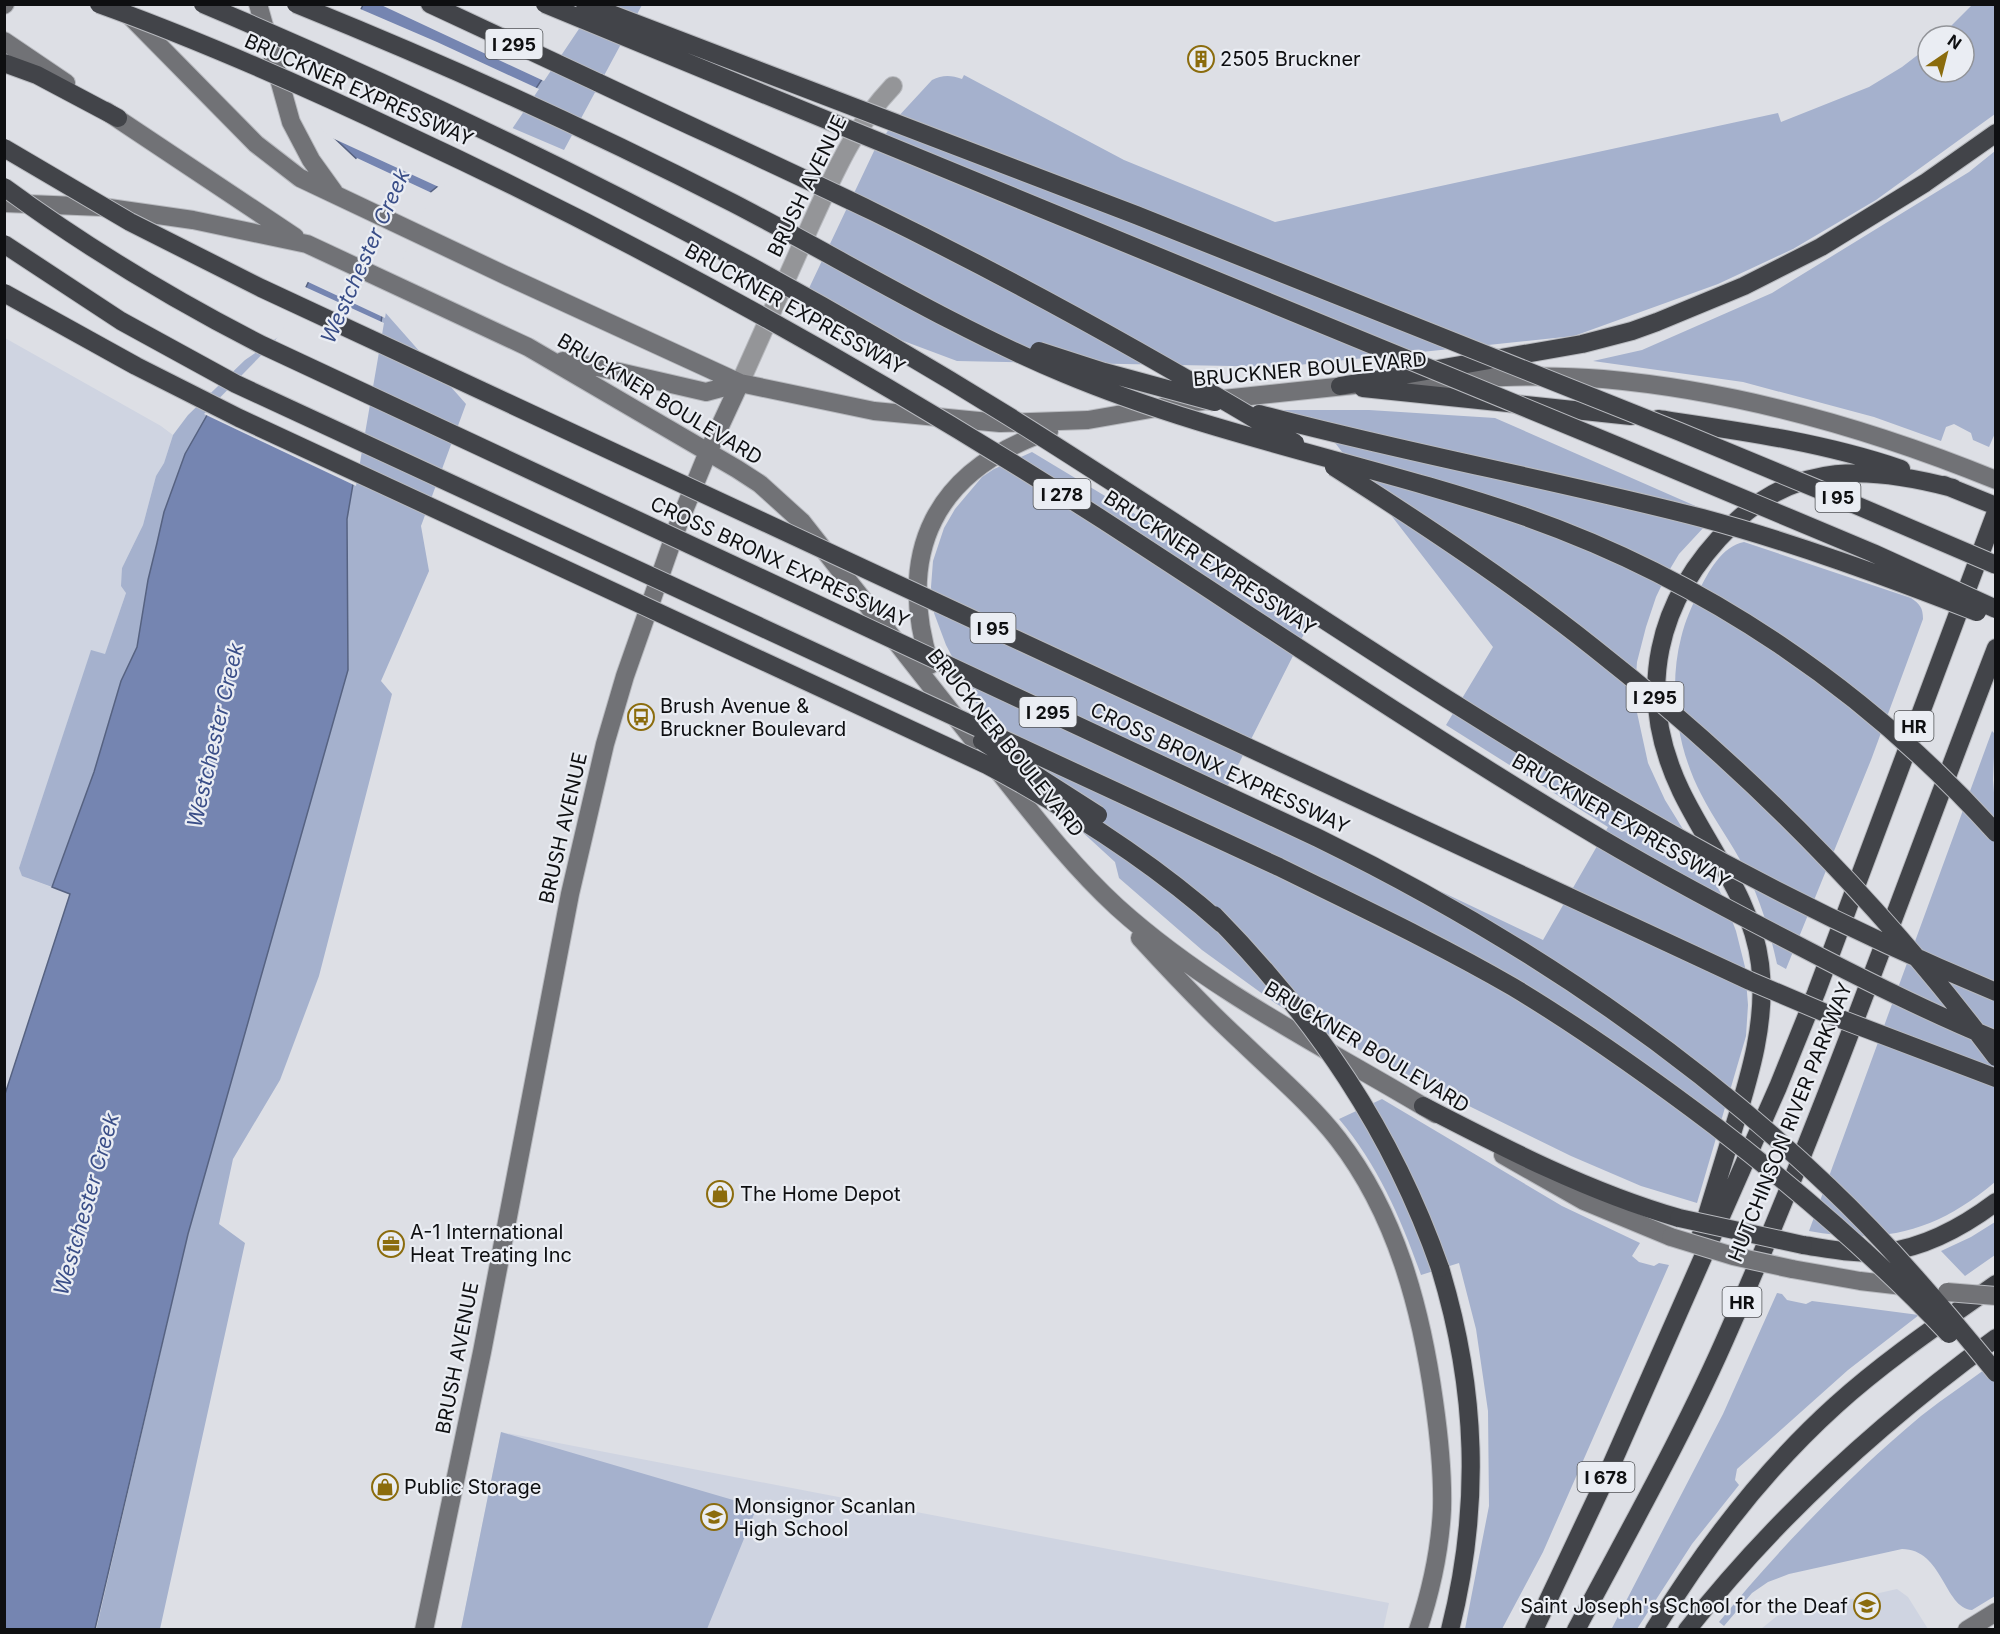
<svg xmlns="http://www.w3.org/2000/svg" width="2000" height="1634" viewBox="0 0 2000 1634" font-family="Inter,sans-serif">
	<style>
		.built { fill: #cfd4e1 }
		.green { fill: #a5b1cd }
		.water { fill: #7585b1; stroke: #566281; stroke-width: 1.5 }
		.pier { fill: #dddfe5 }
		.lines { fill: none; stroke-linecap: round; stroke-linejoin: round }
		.street-casing { stroke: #b8babf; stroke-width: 20 }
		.secondary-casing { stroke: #b8babf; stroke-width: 20 }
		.highway-casing { stroke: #b8babf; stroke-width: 20 }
		.street { stroke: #949598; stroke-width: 18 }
		.secondary { stroke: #717276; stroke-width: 18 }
		.highway { stroke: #424449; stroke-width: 18 }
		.secondary-bridge-casing { stroke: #b8babf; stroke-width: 20; stroke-linecap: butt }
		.highway-bridge-casing { stroke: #b8babf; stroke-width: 20; stroke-linecap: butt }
		.secondary-bridge { stroke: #717276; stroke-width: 18 }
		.highway-bridge { stroke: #424449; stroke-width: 18 }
		.labels { text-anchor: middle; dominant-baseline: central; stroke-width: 4.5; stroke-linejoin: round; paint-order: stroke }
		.shield { fill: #eaedf3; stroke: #505255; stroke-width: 1.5 }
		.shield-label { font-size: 18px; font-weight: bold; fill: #0e0f11 }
		.poi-label { font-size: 20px; fill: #0e0f11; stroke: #eaedf3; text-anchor: start }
		.street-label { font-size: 20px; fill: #0e0f11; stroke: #eaedf3 }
		.water-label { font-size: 21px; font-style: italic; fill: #394d87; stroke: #eaedf3 }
	</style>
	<rect width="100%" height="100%" fill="#dddfe5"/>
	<path class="built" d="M 5,338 L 161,426 L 173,435 L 164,463 L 156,476 L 143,525 L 122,568 L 126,593 L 105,655 L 91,651 L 19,868 L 27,878 L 70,894 L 5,1094 Z
		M 501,1432 L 1389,1603 L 1383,1630 L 461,1630 Z
		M 1897,1589 L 1908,1597 L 1928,1629 L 1761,1629 L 1777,1616 Z"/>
	<path class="green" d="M 592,5 L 642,5 L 564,150 L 510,127 Z
		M 1972,5 L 1995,5 L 1995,114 L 1876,200 L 1793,249 L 1718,284 L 1574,336 L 1279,367 L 957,361 L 802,303 L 874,151 L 896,119 L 932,80 C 942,75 951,75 962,79 L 964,75 L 1124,160 L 1275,222 L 1778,113 L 1781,122 L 1869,87 L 1902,67 L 1928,47 L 1928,72 L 1964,72 L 1964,36 L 1941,36 Z
		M 1995,151 L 1996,431 L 1989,447 L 1973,440 L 1971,433 L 1954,424 L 1946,427 L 1941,441 L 1874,417 L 1743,382 L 1593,361 L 1642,350 L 1772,293 L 1969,172 Z
		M 383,310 L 466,404 L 421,526 L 429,571 L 381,681 L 392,694 L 319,976 L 280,1080 L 233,1159 L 219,1224 L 245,1243 L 160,1629 L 96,1630 L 188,1234 L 348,670 L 347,519 Z
		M 284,333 L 185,454 L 164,512 L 157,543 L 148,580 L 137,647 L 121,681 L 94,772 L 52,887 L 22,876 L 19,868 L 91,650 L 105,654 L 126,593 L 121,586 L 122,568 L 143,525 L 156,476 L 164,463 L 173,435 L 188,415 L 245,360 Z
		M 1220,410 L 1369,410 L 1495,418 L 1700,508 L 1706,512 L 1705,526 L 1679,554 L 1667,574 L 1656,597 L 1646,627 L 1637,662 L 1635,688 L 1636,708 L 1648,763 L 1665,800 L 1702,860 L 1723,897 L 1736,931 L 1745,967 L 1748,1005 L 1746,1036 L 1697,1203 L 1641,1186 L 1571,1156 L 1473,1108 L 1322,1031 L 1275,1003 L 1202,950 L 1119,878 L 1115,862 L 1008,764 L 946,645 L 934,613 L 931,587 L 933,561 L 944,528 L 955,509 L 982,477 L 994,469 L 1032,452 L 1311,620 L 1226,789 L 1543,940 L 1608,827 L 1446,725 L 1493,647 L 1322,426 Z
		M 1744,542 L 1911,598 C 1920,604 1923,608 1923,619 L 1871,760 L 1786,969 L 1777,964 C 1770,931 1760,900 1745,869 C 1732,843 1714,820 1701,794 C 1677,748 1668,688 1681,638 C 1685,621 1692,606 1699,591 C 1708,572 1722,546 1744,542 Z
		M 1992,731 L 1995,734 L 1993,780 L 1996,818 L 1995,1182 C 1937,1231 1884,1245 1809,1231 Z
		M 1382,1099 L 1562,1206 L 1640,1243 L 1632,1256 L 1639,1262 L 1654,1266 L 1659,1263 L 1669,1265 L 1543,1552 L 1502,1629 L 1465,1629 L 1489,1506 L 1488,1411 L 1476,1329 L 1459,1263 L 1421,1275 C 1401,1219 1378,1165 1339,1119 Z
		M 1995,1222 L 1995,1255 L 1965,1276 L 1941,1251 L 1971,1237 Z
		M 1777,1293 L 1782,1294 L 1787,1300 L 1806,1304 L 1812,1301 L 1919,1315 L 1848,1370 L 1737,1469 L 1735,1480 L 1739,1485 L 1692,1544 L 1637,1629 L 1611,1630 L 1723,1414 Z
		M 1995,1362 L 1995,1596 L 1972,1610 C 1944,1608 1943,1549 1902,1549 L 1789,1574 L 1768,1582 L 1752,1593 L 1724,1626 L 1719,1622 C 1778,1550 1849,1476 1921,1416 C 1945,1397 1971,1380 1995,1362 Z
		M 501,1432 L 757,1507 L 707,1629 L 461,1629 Z"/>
	<path class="water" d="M 363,5 L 592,5 L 510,127 L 427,195 L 387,287 L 347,519 L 348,670 L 188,1234 L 95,1629 L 5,1630 L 5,1094 L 70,894 L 52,887 L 94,772 L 121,681 L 137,647 L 148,580 L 157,543 L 164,512 L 185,454 L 210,410 L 284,333 L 364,166 L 310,115 Z"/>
	<path class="pier" d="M 379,4 L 595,5 L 544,81 Z
		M 358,8 L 437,42 L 539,89 L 512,129 L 441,188 L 330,137 L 307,115 Z
		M 357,158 L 434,194 L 430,197 L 390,288 L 385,318 L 306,281 L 361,167 L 355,161 Z
		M 303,286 L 384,323 L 356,486 L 204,414 L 273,343 L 282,331 Z"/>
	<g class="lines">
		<defs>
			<path id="street" d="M 740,383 C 764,330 787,277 811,224 C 835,172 853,128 893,86"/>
			<path id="secondary" d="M 258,4 L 291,122 L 311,160 L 334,192
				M 4,5 L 5,4
				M 126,12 L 256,144 L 300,178 L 509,277 L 740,383 L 874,411 L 1000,423 L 1088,420 L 1185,403 L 1354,385
				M 4,41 L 66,83
				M 106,111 L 295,237
				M 4,203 L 102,207 L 193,220 L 307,244 L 528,347 L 737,469 L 760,484 L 802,522 C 863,600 925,679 987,757 C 1028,808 1068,862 1117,907 C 1211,992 1328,1049 1436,1114
				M 563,361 L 602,368 L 706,392 L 740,383
				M 1394,383 C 1464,379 1534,373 1603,379 C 1738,391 1871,429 1996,480
				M 930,665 C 895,551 935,470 1049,431
				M 1140,938 C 1173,974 1206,1009 1242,1042 C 1274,1073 1310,1103 1338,1139 C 1396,1214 1421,1308 1434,1401 C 1439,1436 1443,1473 1442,1509 C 1440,1550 1431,1591 1418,1630
				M 1503,1155 L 1584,1201 L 1671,1237
				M 1792,1269 L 1860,1281 L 1912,1287
				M 424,1630 L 482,1352 L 570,894 L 605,744 L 625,676 L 678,525 L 708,452 L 740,383
				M 1967,1630 L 1996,1612"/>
			<path id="highway" d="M 430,4 L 599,83
				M 4,63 L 37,75 L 118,118
				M 1340,386 L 1582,344 L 1632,331 L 1657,322 L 1744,286 L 1821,247 L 1925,183 L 1996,133
				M 1363,388 L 1631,416
				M 1658,419 C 1740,431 1822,442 1901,469
				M 1944,485 L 1996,506
				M 1423,1106 C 1506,1149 1589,1192 1679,1218
				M 1700,1238 C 1711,1201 1723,1164 1734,1127 C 1750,1075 1767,1020 1760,964 C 1752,899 1709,849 1681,791 C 1634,693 1656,599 1732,525 C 1797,461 1870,466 1953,488
				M 1803,1245 C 1830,1249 1859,1255 1886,1252 C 1926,1247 1964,1226 1996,1202
				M 1440,1268 C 1477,1389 1481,1507 1450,1630
				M 1534,1630 L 1603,1484 L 1778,1087 L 1816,993 L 1996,512
				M 1576,1630 C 1629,1530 1685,1432 1730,1328 C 1828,1105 1908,875 1996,648
				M 1654,1630 C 1705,1547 1764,1470 1836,1405 C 1886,1360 1941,1323 1996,1284
				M 1687,1630 C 1775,1518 1881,1422 1996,1338"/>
		</defs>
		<use href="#street" class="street-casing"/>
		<use href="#secondary" class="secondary-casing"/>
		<use href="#highway" class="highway-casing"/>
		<use href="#street" class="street"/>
		<use href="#secondary" class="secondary"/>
		<use href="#highway" class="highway"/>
		<defs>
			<path id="secondary-bridge" d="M 1671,1237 L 1733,1256 L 1792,1269
				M 1947,1292 L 1996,1296"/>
			<path id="highway-bridge" d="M 99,4 C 205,42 308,88 409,136 C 650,248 880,377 1103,520 C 1262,623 1418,729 1580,826 C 1651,869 1725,908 1799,946 C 1864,980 1928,1012 1996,1040
				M 203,4 C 482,122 753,257 1010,417 C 1231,555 1444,706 1672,834 C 1776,893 1885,946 1996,992
				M 296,4 C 445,64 590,130 733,203 C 843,260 950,326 1065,374 C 1213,436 1372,464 1523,516 C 1706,580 1866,689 1996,833
				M 545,4 L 1618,446 L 1873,553 L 1996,609
				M 585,4 L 1136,215 L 1680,432 L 1844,500 L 1996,565
				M 599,83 C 690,126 783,168 874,212 C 1018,282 1158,360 1295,443
				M 4,148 L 130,222 L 261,288 L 1750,981 L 1830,1015 L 1996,1078
				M 4,187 C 86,247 172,299 262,345 L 1318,838 C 1504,929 1679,1044 1829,1187 C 1889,1244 1944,1309 1996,1373
				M 4,244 L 121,321 L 236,384 L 1279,867 C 1358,906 1437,943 1513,987 C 1583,1029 1650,1077 1715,1126 C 1798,1190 1877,1258 1949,1334
				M 4,293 L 136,366 L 239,418 L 987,765 C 1071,810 1150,860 1222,924
				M 1039,351 L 1104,372 L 1215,402
				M 1259,414 C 1405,453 1555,480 1702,518 C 1795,543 1887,577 1977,612
				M 1334,467 C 1423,524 1511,582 1594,648 C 1744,766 1881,904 1996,1057
				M 982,741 L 1098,815
				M 1214,915 C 1316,1019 1392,1131 1440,1268
				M 1679,1218 L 1803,1245"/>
		</defs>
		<use href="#secondary-bridge" class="secondary-bridge-casing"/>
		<use href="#highway-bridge" class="highway-bridge-casing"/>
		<use href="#secondary-bridge" class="secondary-bridge"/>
		<use href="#highway-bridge" class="highway-bridge"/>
	</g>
	<defs>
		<symbol id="building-ring" viewBox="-11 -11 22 22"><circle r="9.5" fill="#eaedf3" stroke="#8b6c0d" stroke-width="1.5"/><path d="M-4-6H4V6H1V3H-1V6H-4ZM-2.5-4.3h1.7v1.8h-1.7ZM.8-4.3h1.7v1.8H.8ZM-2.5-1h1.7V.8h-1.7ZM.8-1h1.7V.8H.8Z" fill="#8b6c0d"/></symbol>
		<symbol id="bus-ring" viewBox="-11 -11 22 22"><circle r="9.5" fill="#eaedf3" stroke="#8b6c0d" stroke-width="1.5"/><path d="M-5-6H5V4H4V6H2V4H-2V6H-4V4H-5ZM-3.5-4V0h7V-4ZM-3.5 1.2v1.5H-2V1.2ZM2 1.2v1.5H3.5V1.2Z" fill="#8b6c0d"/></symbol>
		<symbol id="shop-ring" viewBox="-11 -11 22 22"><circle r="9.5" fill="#eaedf3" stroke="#8b6c0d" stroke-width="1.5"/><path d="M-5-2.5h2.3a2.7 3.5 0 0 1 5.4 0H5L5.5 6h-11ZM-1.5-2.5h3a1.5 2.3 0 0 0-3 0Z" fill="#8b6c0d"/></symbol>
		<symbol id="office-ring" viewBox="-11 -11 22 22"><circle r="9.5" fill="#eaedf3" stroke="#8b6c0d" stroke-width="1.5"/><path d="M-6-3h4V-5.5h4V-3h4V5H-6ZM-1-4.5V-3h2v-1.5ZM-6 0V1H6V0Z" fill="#8b6c0d"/></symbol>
		<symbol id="school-ring" viewBox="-11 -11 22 22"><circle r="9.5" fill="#eaedf3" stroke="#8b6c0d" stroke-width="1.5"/><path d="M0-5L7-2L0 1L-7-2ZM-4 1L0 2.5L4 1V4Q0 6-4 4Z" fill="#8b6c0d"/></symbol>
	</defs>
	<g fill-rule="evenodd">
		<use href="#building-ring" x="1186" y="44" width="30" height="30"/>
		<use href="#bus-ring" x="626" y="702" width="30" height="30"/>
		<use href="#shop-ring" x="705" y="1179" width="30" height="30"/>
		<use href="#office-ring" x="376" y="1229" width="30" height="30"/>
		<use href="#shop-ring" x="370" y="1472" width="30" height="30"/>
		<use href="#school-ring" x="699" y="1502" width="30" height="30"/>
		<use href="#school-ring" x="1852" y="1591" width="30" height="30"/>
	</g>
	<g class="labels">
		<g class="shield">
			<rect x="485.5" y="29" width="57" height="30" rx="4.5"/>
			<rect x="1033.5" y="479" width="57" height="30" rx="4.5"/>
			<rect x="1815.5" y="482" width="45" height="30" rx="4.5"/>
			<rect x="970.5" y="613" width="45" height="30" rx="4.5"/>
			<rect x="1626.5" y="682" width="57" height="30" rx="4.5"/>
			<rect x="1019.5" y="697" width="57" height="30" rx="4.5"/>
			<rect x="1894.5" y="711" width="39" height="30" rx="4.5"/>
			<rect x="1722.5" y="1287" width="39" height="30" rx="4.5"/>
			<rect x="1577.5" y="1462" width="57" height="30" rx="4.5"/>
		</g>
		<g class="shield-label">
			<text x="514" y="44">I 295</text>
			<text x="1062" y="494">I 278</text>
			<text x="1838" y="497">I 95</text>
			<text x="993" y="628">I 95</text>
			<text x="1655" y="697">I 295</text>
			<text x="1048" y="712">I 295</text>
			<text x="1914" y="726">HR</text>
			<text x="1742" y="1302">HR</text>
			<text x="1606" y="1477">I 678</text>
		</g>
		<g class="poi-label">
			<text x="1220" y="59">2505 Bruckner</text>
			<text x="660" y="706">Brush Avenue &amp;<tspan x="660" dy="23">Bruckner Boulevard</tspan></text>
			<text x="740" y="1194">The Home Depot</text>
			<text x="410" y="1232">A-1 International<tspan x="410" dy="23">Heat Treating Inc</tspan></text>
			<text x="404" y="1487">Public Storage</text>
			<text x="734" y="1506">Monsignor Scanlan<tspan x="734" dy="23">High School</tspan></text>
			<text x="1848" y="1606" text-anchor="end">Saint Joseph's School for the Deaf</text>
		</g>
		<g class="street-label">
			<text transform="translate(359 90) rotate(24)">BRUCKNER EXPRESSWAY</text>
			<text transform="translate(807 186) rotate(-64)">BRUSH AVENUE</text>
			<text transform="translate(795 309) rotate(29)">BRUCKNER EXPRESSWAY</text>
			<text transform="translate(1310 369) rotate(-5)">BRUCKNER BOULEVARD</text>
			<text transform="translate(660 399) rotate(31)">BRUCKNER BOULEVARD</text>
			<text transform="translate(780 562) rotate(25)">CROSS BRONX EXPRESSWAY</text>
			<text transform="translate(1210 563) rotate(33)">BRUCKNER EXPRESSWAY</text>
			<text transform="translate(1006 743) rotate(51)">BRUCKNER BOULEVARD</text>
			<text transform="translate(1220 768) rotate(25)">CROSS BRONX EXPRESSWAY</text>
			<text transform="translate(1621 821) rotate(30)">BRUCKNER EXPRESSWAY</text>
			<text transform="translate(563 828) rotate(-77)">BRUSH AVENUE</text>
			<text transform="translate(1367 1047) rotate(31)">BRUCKNER BOULEVARD</text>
			<text transform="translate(1790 1122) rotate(-68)">HUTCHINSON RIVER PARKWAY</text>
			<text transform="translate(457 1358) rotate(-79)">BRUSH AVENUE</text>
		</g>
		<g class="water-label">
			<text transform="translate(365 256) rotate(-66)">Westchester Creek</text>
			<text transform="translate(215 735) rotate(-77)">Westchester Creek</text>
			<text transform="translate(86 1204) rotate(-74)">Westchester Creek</text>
		</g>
	</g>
	<rect width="2000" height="1634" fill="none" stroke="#0e0f11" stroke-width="12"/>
	<g transform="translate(1946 54) rotate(35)"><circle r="28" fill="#eaedf3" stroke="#929499" stroke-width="1.5"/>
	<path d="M0-4.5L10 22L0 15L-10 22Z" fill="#8b6c0d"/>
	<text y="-9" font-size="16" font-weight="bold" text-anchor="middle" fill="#0e0f11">N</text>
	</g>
</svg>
